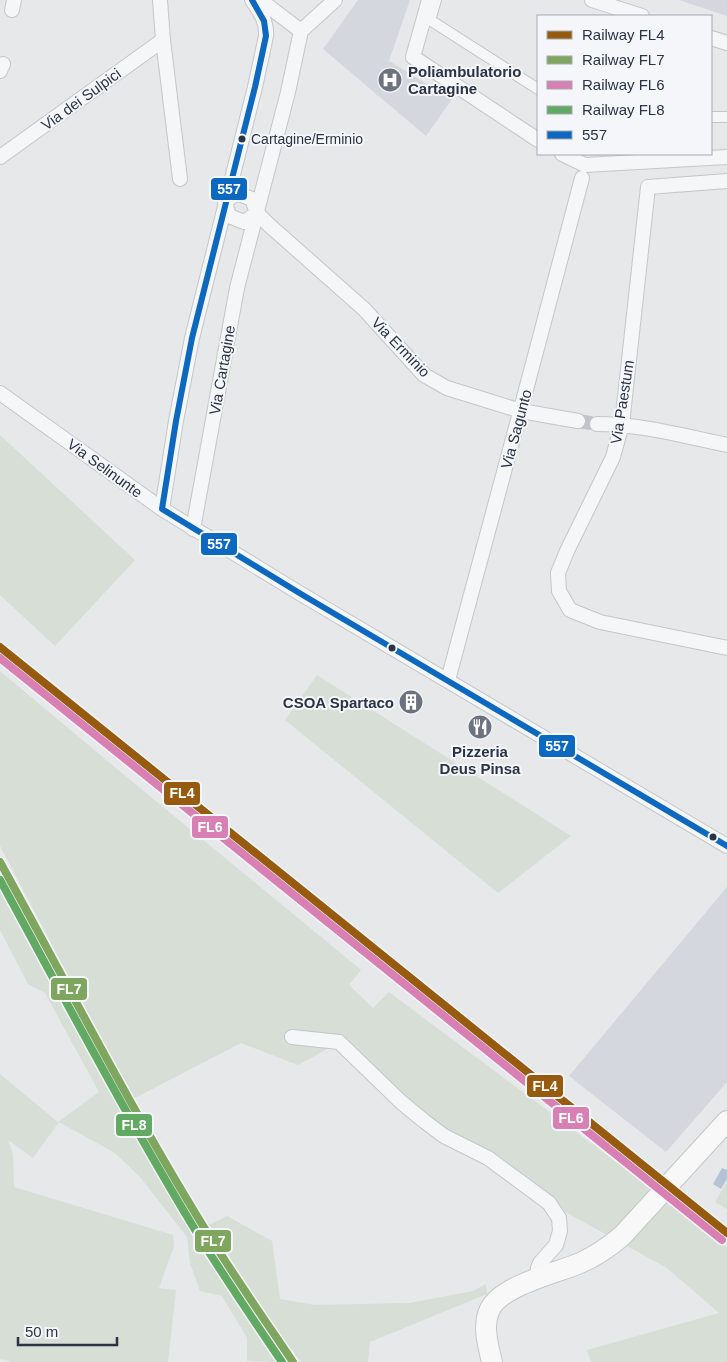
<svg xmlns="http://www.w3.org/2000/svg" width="727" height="1362" viewBox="0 0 727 1362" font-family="Arial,sans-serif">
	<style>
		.built { fill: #d4d7dd }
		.green { fill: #d6ded6 }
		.water { fill: #b4c4d5 }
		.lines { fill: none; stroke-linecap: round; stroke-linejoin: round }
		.minor-tunnel { stroke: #c1c4c9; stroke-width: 14; stroke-dasharray: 14 7; stroke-linecap: butt }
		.pedestrian-casing { stroke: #c4c6c8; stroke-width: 12 }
		.minor-casing { stroke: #c4c6c8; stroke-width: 16 }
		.secondary-casing { stroke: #c4c6c8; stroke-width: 22 }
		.pedestrian { stroke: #f5f6f7; stroke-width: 10 }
		.minor { stroke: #f5f6f7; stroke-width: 14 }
		.secondary { stroke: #f8f8f8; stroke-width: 20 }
		.bus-1-casing { stroke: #f4f6f9; stroke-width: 10 }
		.bus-1 { stroke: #0c69bf; stroke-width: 6 }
		.rail-1-casing { stroke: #f4f6f9; stroke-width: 11 }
		.rail-2-casing { stroke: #f4f6f9; stroke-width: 11 }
		.rail-3-casing { stroke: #f4f6f9; stroke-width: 11 }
		.rail-4-casing { stroke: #f4f6f9; stroke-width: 11 }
		.rail-1 { stroke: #965b0e; stroke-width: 8 }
		.rail-2 { stroke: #7ea65e; stroke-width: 8 }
		.rail-3 { stroke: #d880b4; stroke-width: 8 }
		.rail-4 { stroke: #62aa63; stroke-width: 8 }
		.bus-dot { fill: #2b3445; stroke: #f4f6f9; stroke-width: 2 }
		.labels { text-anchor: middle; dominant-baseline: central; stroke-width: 4; stroke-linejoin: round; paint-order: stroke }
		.bus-label { font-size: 14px; fill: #2b3445; stroke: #f4f6f9; text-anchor: start }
		.poi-label { font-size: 15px; font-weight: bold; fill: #2b3445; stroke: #f4f6f9; text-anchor: start }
		.street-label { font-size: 15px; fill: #2b3445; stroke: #f4f6f9 }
		.line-badge { stroke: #f4f6f9; stroke-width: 2 }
		.badge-label { font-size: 14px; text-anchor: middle; font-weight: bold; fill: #fff }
	</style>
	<rect width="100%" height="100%" fill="#e6e8ea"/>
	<path class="built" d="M 358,0 L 410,0 L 389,61 L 452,99 L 426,136 L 323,49 Z
		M 679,0 L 727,0 L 727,16 Z
		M 727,887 L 727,1082 L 666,1152 L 569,1076 Z"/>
	<path class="green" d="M 0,435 L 135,560 L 55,646 L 0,595 Z
		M 0,671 L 117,769 L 361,970 L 349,985 L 373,1008 L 389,992 L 683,1212 L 727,1247 L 727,1362 L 591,1362 L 587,1350 L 719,1313 L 667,1268 L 549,1203 L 444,1136 L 340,1042 L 298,1065 L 241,1043 L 133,1099 L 0,846 Z
		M 317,675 L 571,836 L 498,893 L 285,720 Z
		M 0,889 L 136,1130 L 213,1261 L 280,1362 L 247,1361 L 247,1338 L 222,1296 L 200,1291 L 190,1263 L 187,1237 L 140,1177 L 115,1153 L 59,1122 L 33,1158 L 8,1140 L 13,1155 L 14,1187 L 173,1235 L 174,1246 L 159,1288 L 176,1290 L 168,1362 L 13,1362 L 0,1359 L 0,1074 L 58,1122 L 99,1092 L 45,993 L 28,984 L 0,930 Z
		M 727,1182 L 727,1209 L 715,1202 Z
		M 227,1216 L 272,1241 L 280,1299 L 315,1305 L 409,1303 L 473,1291 L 486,1284 L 487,1294 L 370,1342 L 368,1362 L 301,1362 L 275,1328 L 209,1225 Z"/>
	<path class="water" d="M 722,1168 L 727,1170 L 727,1179 L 721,1189 L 713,1184 Z"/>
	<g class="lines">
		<path class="minor-tunnel" d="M 578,421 L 597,424"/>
		<defs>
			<path id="pedestrian" d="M 436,0 L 430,20 L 538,89
				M 711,117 L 727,117"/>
			<path id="minor" d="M 260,0 L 301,31
				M 429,0 L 413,57 L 538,140
				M 592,0 L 642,16
				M 12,10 L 14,0
				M 711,38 L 727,43
				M 163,40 L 180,179
				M 0,71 L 3,64
				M 562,154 L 585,165 L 727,157
				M 0,157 L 163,40 L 160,0
				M 727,181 L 648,187 L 622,424 L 613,457 L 567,551 L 558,573 L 559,591 L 570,610 L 600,622 L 727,648
				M 225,202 L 236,193 L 252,199 L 257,213 L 269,225 L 364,309 L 424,375 L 447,388 L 521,411 L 578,421
				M 225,202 L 229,216 L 244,222 L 257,213
				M 0,393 L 162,509 L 301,594 L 727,846
				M 597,424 C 641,424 684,436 727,445
				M 162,509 L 176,421 L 192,338 L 255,87 L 266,36 C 267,21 260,12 252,0
				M 193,529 L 237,288 L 288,92 L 301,31 L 335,0
				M 448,680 L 518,420 L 582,178
				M 292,1037 L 339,1042 L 401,1102 L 424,1121 L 444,1136 L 488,1158 L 549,1203 L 559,1218 L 560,1231 L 556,1245 L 540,1263 L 538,1268 L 537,1277"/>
			<path id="secondary" d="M 492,1362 C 488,1345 482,1326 490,1309 C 502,1285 557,1273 580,1263 C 596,1256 609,1247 622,1236 L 727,1121"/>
		</defs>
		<use href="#pedestrian" class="pedestrian-casing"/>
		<use href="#minor" class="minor-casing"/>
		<use href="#secondary" class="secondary-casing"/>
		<use href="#pedestrian" class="pedestrian"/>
		<use href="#minor" class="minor"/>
		<use href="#secondary" class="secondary"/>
		<defs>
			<path id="bus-1" d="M 252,0 L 264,21 L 266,36 L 255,87 L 192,338 L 176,421 L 162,509 L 301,594 L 727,846"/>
		</defs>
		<use href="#bus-1" class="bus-1-casing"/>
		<use href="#bus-1" class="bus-1"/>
		<defs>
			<path id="rail-1" d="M 0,647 L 727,1233"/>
			<path id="rail-2" d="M 0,862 C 70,989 136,1119 213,1242 C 239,1283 266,1322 293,1362"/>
			<path id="rail-3" d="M 0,658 L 722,1240"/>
			<path id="rail-4" d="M 0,880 C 67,1003 132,1127 205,1246 C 230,1285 256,1324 282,1362"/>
		</defs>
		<use href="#rail-1" class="rail-1-casing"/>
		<use href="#rail-2" class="rail-2-casing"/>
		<use href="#rail-3" class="rail-3-casing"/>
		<use href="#rail-4" class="rail-4-casing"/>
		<use href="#rail-1" class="rail-1"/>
		<use href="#rail-2" class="rail-2"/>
		<use href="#rail-3" class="rail-3"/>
		<use href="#rail-4" class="rail-4"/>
	</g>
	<defs>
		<symbol id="hospital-disc" viewBox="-11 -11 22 22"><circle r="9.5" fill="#6c737f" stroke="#f4f6f9"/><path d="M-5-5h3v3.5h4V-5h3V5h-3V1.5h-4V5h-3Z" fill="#fff"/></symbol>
		<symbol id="building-disc" viewBox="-11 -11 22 22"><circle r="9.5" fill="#6c737f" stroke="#f4f6f9"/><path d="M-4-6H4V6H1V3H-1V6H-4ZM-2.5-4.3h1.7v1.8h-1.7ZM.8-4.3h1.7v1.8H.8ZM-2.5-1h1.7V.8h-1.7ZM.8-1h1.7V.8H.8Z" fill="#fff"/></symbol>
		<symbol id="restaurant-disc" viewBox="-11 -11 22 22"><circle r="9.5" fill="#6c737f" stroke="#f4f6f9"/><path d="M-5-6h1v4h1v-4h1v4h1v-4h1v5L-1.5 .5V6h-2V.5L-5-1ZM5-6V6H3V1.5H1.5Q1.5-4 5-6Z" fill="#fff"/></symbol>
	</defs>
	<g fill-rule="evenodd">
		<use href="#hospital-disc" x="376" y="66" width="28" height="28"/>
		<use href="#building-disc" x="397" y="688" width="28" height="28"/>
		<use href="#restaurant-disc" x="466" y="713" width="28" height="28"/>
	</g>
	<g class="bus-dot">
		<circle cx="242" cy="139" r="4.5"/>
		<circle cx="392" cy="648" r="4.5"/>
		<circle cx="713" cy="837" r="4.5"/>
	</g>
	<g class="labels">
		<g class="bus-label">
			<text x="251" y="139">Cartagine/Erminio</text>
		</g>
		<g class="poi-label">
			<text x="408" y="71">Poliambulatorio<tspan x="408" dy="17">Cartagine</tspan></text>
			<text x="394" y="702" text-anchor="end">CSOA Spartaco</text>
			<text x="480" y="751" text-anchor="middle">Pizzeria<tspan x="480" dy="17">Deus Pinsa</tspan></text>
		</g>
		<g class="street-label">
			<text transform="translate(81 99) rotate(-36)">Via dei Sulpici</text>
			<text transform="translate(401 347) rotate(46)">Via Erminio</text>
			<text transform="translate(222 370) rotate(-80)">Via Cartagine</text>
			<text transform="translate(622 402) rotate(-81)">Via Paestum</text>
			<text transform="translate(516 429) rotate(-75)">Via Sagunto</text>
			<text transform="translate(105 468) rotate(36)">Via Selinunte</text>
		</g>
	</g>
	<g class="line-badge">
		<rect x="210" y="177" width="38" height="24" rx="5" fill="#0c69bf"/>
		<rect x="200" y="532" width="38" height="24" rx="5" fill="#0c69bf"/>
		<rect x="538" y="734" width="38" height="24" rx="5" fill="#0c69bf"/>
		<rect x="163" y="781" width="38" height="25" rx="5" fill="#965b0e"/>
		<rect x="191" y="815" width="38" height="24" rx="5" fill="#d880b4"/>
		<rect x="50" y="977" width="38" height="24" rx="5" fill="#7ea65e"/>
		<rect x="526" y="1074" width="38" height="24" rx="5" fill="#965b0e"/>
		<rect x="552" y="1106" width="38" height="24" rx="5" fill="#d880b4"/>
		<rect x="115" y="1113" width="38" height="24" rx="5" fill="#62aa63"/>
		<rect x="194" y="1229" width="38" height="24" rx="5" fill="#7ea65e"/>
	</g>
	<g class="badge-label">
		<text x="229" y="194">557</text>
		<text x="219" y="549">557</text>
		<text x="557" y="751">557</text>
		<text x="182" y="798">FL4</text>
		<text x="210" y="832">FL6</text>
		<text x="69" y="994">FL7</text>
		<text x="545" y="1091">FL4</text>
		<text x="571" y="1123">FL6</text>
		<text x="134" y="1130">FL8</text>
		<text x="213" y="1246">FL7</text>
	</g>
	<rect x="537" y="15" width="175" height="140" fill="#f4f6f9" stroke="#a4a8b1"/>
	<rect x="547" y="31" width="25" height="8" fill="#965b0e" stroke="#a4a8b1"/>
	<text x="582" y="40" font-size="15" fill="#2b3445">Railway FL4</text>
	<rect x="547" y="56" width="25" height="8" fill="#7ea65e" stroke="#a4a8b1"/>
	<text x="582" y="65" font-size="15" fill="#2b3445">Railway FL7</text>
	<rect x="547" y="81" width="25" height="8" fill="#d880b4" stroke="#a4a8b1"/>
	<text x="582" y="90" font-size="15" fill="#2b3445">Railway FL6</text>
	<rect x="547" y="106" width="25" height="8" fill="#62aa63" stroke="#a4a8b1"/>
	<text x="582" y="115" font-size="15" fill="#2b3445">Railway FL8</text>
	<rect x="547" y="131" width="25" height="8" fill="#0c69bf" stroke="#a4a8b1"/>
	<text x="582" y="140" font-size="15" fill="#2b3445">557</text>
	<path d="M18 1337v8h99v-8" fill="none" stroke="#2b3445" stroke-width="2.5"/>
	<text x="25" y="1337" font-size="15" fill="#2b3445" stroke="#f4f6f9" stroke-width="4" paint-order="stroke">50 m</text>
</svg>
